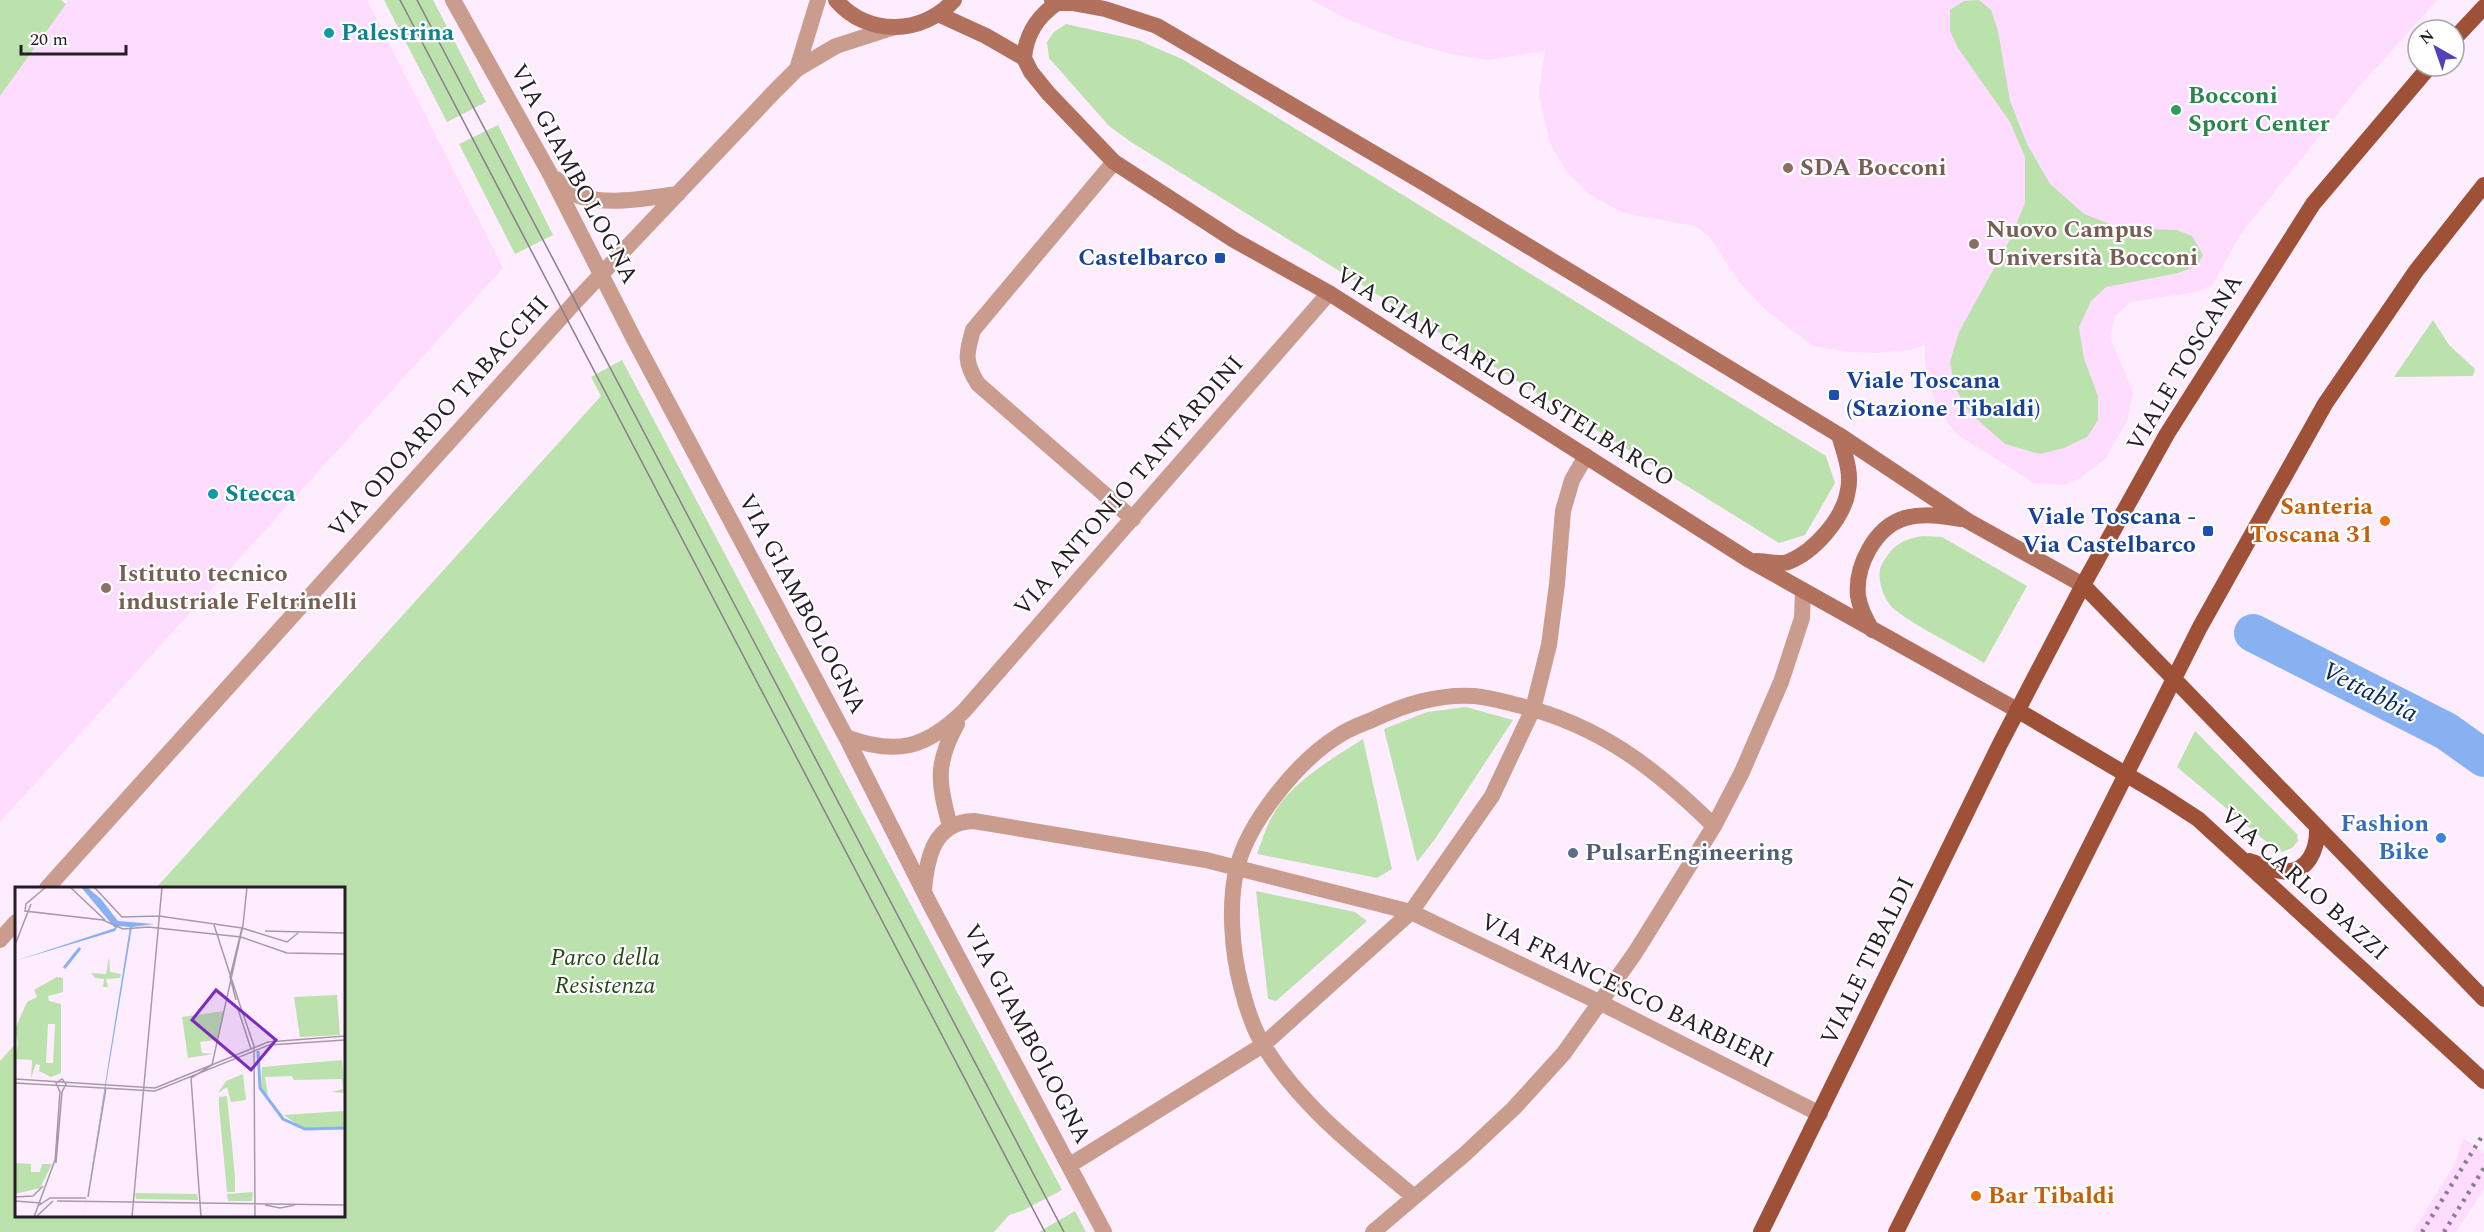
<svg xmlns="http://www.w3.org/2000/svg" width="2484" height="1232" viewBox="0 0 2484 1232" font-family="Spectral,serif">
	<style>
		.built { fill: #fddcff }
		.green { fill: #bbe1ad }
		.lines { fill: none; stroke-linecap: round; stroke-linejoin: round }
		.canal { stroke: #87b1f0; stroke-width: 38 }
		.minor { stroke: #c99c8d; stroke-width: 16 }
		.secondary { stroke: #b1715c; stroke-width: 16 }
		.primary { stroke: #9e5137; stroke-width: 16 }
		.tram { stroke: #8a7e8b; stroke-width: 1.5 }
		.rail { stroke: #8a7e8b; stroke-width: 4.5; stroke-dasharray: 3 6; stroke-linecap: butt }
		.culture-dot { fill: #0f9aa8; stroke: #fff; stroke-width: 2 }
		.leisure-dot { fill: #2e9e5b; stroke: #fff; stroke-width: 2 }
		.education-dot { fill: #8d6e63; stroke: #fff; stroke-width: 2 }
		.transit-dot { fill: #1a4fb4; stroke: #fff; stroke-width: 2 }
		.food-dot { fill: #e8710a; stroke: #fff; stroke-width: 2 }
		.shop-dot { fill: #3f7fe0; stroke: #fff; stroke-width: 2 }
		.service-dot { fill: #5c6f8a; stroke: #fff; stroke-width: 2 }
		.labels { text-anchor: middle; dominant-baseline: central; stroke-width: 4.5; stroke-linejoin: round; paint-order: stroke }
		.culture-label { font-size: 24px; font-weight: bold; fill: #0d838f; stroke: #fff; text-anchor: start }
		.leisure-label { font-size: 24px; font-weight: bold; fill: #27864d; stroke: #fff; text-anchor: start }
		.education-label { font-size: 24px; font-weight: bold; fill: #785e54; stroke: #fff; text-anchor: start }
		.street-label { font-size: 24px; fill: #261d27; stroke: #fff }
		.transit-label { font-size: 24px; font-weight: bold; fill: #164399; stroke: #fff; text-anchor: end }
		.food-label { font-size: 24px; font-weight: bold; fill: #c56008; stroke: #fff; text-anchor: end }
		.shop-label { font-size: 24px; font-weight: bold; fill: #366cbe; stroke: #fff; text-anchor: end }
		.service-label { font-size: 24px; font-weight: bold; fill: #4e5e75; stroke: #fff; text-anchor: start }
		.park-label { font-size: 24px; font-style: italic; fill: #224910; stroke: #fff }
		.water-label { font-size: 26px; font-style: italic; fill: #062959; stroke: #fff }
		.inset-river { fill: none; stroke: #87b1f0; stroke-width: 3 }
		.inset-road { fill: none; stroke: #a79aa8; stroke-width: 1.5 }
		.view { fill: #7b2cbf; fill-opacity: 0.15; stroke: #7b2cbf; stroke-width: 3 }
		.inset-edge { fill: none; stroke: #261d27; stroke-width: 3 }
	</style>
	<rect width="100%" height="100%" fill="#fdedfe"/>
	<path class="built" d="M 68,0 L 367,0 L 503,268 L 0,822 L 0,96 Z
		M 1311,0 L 2437,0 L 2358,88 L 2240,235 L 2212,285 L 2197,292 L 2130,302 L 2115,316 L 2110,337 L 2133,392 L 2127,421 L 2105,459 L 2080,478 L 2064,485 L 2034,483 L 1958,435 L 1943,417 L 1931,392 L 1925,363 L 1925,345 L 1910,350 L 1876,353 L 1850,352 L 1813,346 L 1768,312 L 1739,282 L 1709,236 L 1695,226 L 1624,213 L 1590,195 L 1566,171 L 1549,141 L 1539,92 L 1545,51 L 1488,60 L 1451,54 L 1401,40 L 1349,20 Z
		M 2464,1138 L 2484,1153 L 2484,1189 L 2456,1232 L 2413,1232 L 2455,1163 Z"/>
	<path class="green" d="M 0,0 L 61,0 L 66,4 L 0,96 Z
		M 384,0 L 433,0 L 486,102 L 447,122 Z
		M 1979,0 L 1991,10 L 1998,31 L 2010,101 L 2027,144 L 2050,184 L 2084,214 L 2120,228 L 2176,230 L 2192,236 L 2203,255 L 2197,266 L 2178,273 L 2106,287 L 2091,301 L 2079,327 L 2084,359 L 2098,396 L 2098,420 L 2087,437 L 2064,448 L 2040,454 L 2005,444 L 1970,413 L 1955,388 L 1950,362 L 1959,332 L 2009,241 L 2025,203 L 2025,157 L 2010,122 L 1958,48 L 1950,31 L 1950,10 L 1964,1 Z
		M 1066,24 L 1138,40 L 1184,60 L 1826,456 L 1835,483 L 1805,535 L 1779,543 L 1131,142 L 1109,126 L 1049,58 L 1047,42 L 1054,32 Z
		M 498,125 L 553,235 L 515,254 L 459,144 Z
		M 2433,320 L 2449,345 L 2475,369 L 2473,376 L 2394,377 Z
		M 622,360 L 1062,1190 L 1022,1211 L 1009,1215 L 994,1232 L 0,1232 L 0,1061 L 16,1043 L 16,1216 L 344,1216 L 344,888 L 156,888 L 601,396 L 591,377 Z
		M 1922,536 L 1942,537 L 2027,586 L 1984,663 C 1957,646 1920,629 1895,610 C 1884,601 1875,577 1882,564 C 1893,545 1901,540 1922,536 Z
		M 1466,707 L 1513,720 L 1435,839 L 1417,862 L 1384,729 L 1427,712 Z
		M 2195,731 L 2297,834 L 2298,841 L 2292,848 L 2282,852 L 2275,849 L 2177,767 Z
		M 1363,739 L 1392,869 L 1377,878 L 1257,854 C 1262,841 1266,827 1273,815 C 1290,783 1333,758 1363,739 Z
		M 1256,891 L 1355,912 L 1367,921 L 1276,1001 L 1268,999 Z
		M 1075,1211 L 1086,1232 L 1039,1232 L 1044,1229 Z"/>
	<g class="lines">
		<path class="canal" d="M 2253,633 L 2446,731 L 2484,758"/>
		<path class="minor" d="M 453,0 L 549,172 L 634,339 L 846,737 L 931,906 L 1104,1232
			M 797,69 L 818,0
			M 1114,162 L 973,330 C 966,354 964,362 978,384 L 1133,519
			M 556,179 C 560,183 565,189 570,192 C 599,208 646,198 678,194
			M 846,737 C 896,756 926,748 964,711 L 1329,293
			M 950,826 C 938,783 935,764 957,724
			M 47,888 L 576,301 L 775,91 L 797,69 L 836,46 L 895,27
			M 924,890 C 927,857 934,822 974,821 L 1206,860 L 1411,912 L 1601,1003 L 1820,1114
			M 0,940 L 16,922
			M 1070,1165 L 1263,1045 L 1411,912 L 1492,796 L 1533,709 L 1549,645 L 1557,584 L 1563,511 L 1572,480 L 1586,456
			M 1414,1197 C 1361,1152 1301,1107 1264,1046 C 1253,1029 1246,1006 1241,986 C 1232,952 1228,903 1237,868 C 1248,822 1298,761 1338,736 C 1348,729 1362,724 1374,719 C 1406,704 1438,694 1474,696 C 1487,697 1501,701 1513,704 C 1597,723 1654,767 1714,826
			M 1373,1232 L 1465,1154 L 1514,1108 L 1564,1053 L 1635,953 L 1714,826 L 1742,772 L 1781,682 L 1802,618 L 1803,591"/>
		<path class="secondary" d="M 836,0 C 867,37 923,35 954,0
			M 1052,0 L 1057,3 L 1072,3 L 1105,9 L 1157,26 L 1426,184 L 1839,435 L 1968,521 L 2083,585
			M 938,14 L 986,36 L 1024,58 L 1031,72 L 1048,93 L 1114,162 L 1234,240 L 1329,293 L 1749,560 L 2017,710
			M 1024,58 C 1026,34 1037,17 1057,3
			M 1756,561 C 1765,561 1780,565 1788,562 C 1814,552 1844,518 1848,490 C 1852,472 1844,452 1839,435
			M 1872,630 C 1866,620 1860,609 1858,596 C 1855,566 1875,527 1905,518 C 1924,513 1942,516 1961,519"/>
		<path class="primary" d="M 2454,39 L 2484,7
			M 2083,585 L 2484,999
			M 2017,710 L 2161,795 L 2198,819 L 2484,1081
			M 2249,861 C 2259,864 2271,870 2281,871 C 2308,875 2318,849 2317,827
			M 1761,1232 L 2000,744 L 2083,585 L 2167,434 L 2313,204 L 2430,66
			M 1896,1232 L 2200,627 L 2325,404 L 2416,271 L 2484,185"/>
		<path class="tram" d="M 400,0 L 1045,1232
			M 417,0 L 1064,1232"/>
		<path class="rail" d="M 2422,1232 L 2484,1133
			M 2444,1232 L 2484,1168"/>
	</g>
	<g class="culture-dot">
		<circle cx="329" cy="33" r="6"/>
		<circle cx="213" cy="494" r="6"/>
	</g>
	<circle class="leisure-dot" cx="2176" cy="110" r="6"/>
	<g class="education-dot">
		<circle cx="1788" cy="168" r="6"/>
		<circle cx="1974" cy="244" r="6"/>
		<circle cx="106" cy="588" r="6"/>
	</g>
	<g class="transit-dot">
		<rect x="1214" y="252" width="12" height="12" rx="3"/>
		<rect x="1828" y="389" width="12" height="12" rx="3"/>
		<rect x="2202" y="525" width="12" height="12" rx="3"/>
	</g>
	<g class="food-dot">
		<circle cx="2385" cy="521" r="6"/>
		<circle cx="1976" cy="1196" r="6"/>
	</g>
	<circle class="shop-dot" cx="2441" cy="838" r="6"/>
	<circle class="service-dot" cx="1573" cy="853" r="6"/>
	<g class="labels">
		<g class="culture-label">
			<text x="341" y="33">Palestrina</text>
			<text x="225" y="494">Stecca</text>
		</g>
		<g class="leisure-label">
			<text x="2188" y="96">Bocconi<tspan x="2188" dy="28">Sport Center</tspan></text>
		</g>
		<g class="education-label">
			<text x="1800" y="168">SDA Bocconi</text>
			<text x="1986" y="230">Nuovo Campus<tspan x="1986" dy="28">Università Bocconi</tspan></text>
			<text x="118" y="574">Istituto tecnico<tspan x="118" dy="28">industriale Feltrinelli</tspan></text>
		</g>
		<g class="street-label">
			<text transform="translate(574 174) rotate(62)">VIA GIAMBOLOGNA</text>
			<text transform="translate(2185 363) rotate(-59)">VIALE TOSCANA</text>
			<text transform="translate(1505 377) rotate(32)">VIA GIAN CARLO CASTELBARCO</text>
			<text transform="translate(439 417) rotate(-48)">VIA ODOARDO TABACCHI</text>
			<text transform="translate(1129 486) rotate(-49)">VIA ANTONIO TANTARDINI</text>
			<text transform="translate(802 604) rotate(62)">VIA GIAMBOLOGNA</text>
			<text transform="translate(2304 884) rotate(42)">VIA CARLO BAZZI</text>
			<text transform="translate(1868 961) rotate(-64)">VIALE TIBALDI</text>
			<text transform="translate(1627 991) rotate(26)">VIA FRANCESCO BARBIERI</text>
			<text transform="translate(1027 1034) rotate(62)">VIA GIAMBOLOGNA</text>
		</g>
		<g class="transit-label">
			<text x="1208" y="258">Castelbarco</text>
			<text x="1846" y="381" text-anchor="start">Viale Toscana<tspan x="1846" dy="28">(Stazione Tibaldi)</tspan></text>
			<text x="2196" y="517">Viale Toscana -<tspan x="2196" dy="28">Via Castelbarco</tspan></text>
		</g>
		<g class="food-label">
			<text x="2373" y="507">Santeria<tspan x="2373" dy="28">Toscana 31</tspan></text>
			<text x="1988" y="1196" text-anchor="start">Bar Tibaldi</text>
		</g>
		<g class="shop-label">
			<text x="2429" y="824">Fashion<tspan x="2429" dy="28">Bike</tspan></text>
		</g>
		<g class="service-label">
			<text x="1585" y="853">PulsarEngineering</text>
		</g>
		<g class="park-label">
			<text x="605" y="958">Parco della<tspan x="605" dy="28">Resistenza</tspan></text>
		</g>
		<g class="water-label">
			<text transform="translate(2370 692) rotate(27)">Vettabbia</text>
		</g>
	</g>
	<g transform="translate(15 887)">
		<rect width="330" height="330" fill="#fdedfe"/>
		<path d="M 94,70 L 95,85 L 106,87 L 105,91 L 91,92 L 93,100 L 88,100 L 89,92 L 80,91 L 76,86 L 91,87 ZM 42,90 L 48,91 L 48,105 L 33,109 L 34,114 L 46,117 L 46,186 L 36,190 L 24,184 L 25,178 L 21,177 L 16,191 L 17,173 L 0,172 L 3,156 L 0,142 L 12,115 L 22,110 L 19,103 ZM 33,137 L 40,137 L 38,176 L 31,176 ZM 322,108 L 325,148 L 285,150 L 279,110 ZM 209,124 L 201,159 L 201,153 L 185,155 L 187,166 L 198,167 L 173,171 L 167,130 ZM 327,173 L 330,206 L 316,205 L 328,202 L 327,192 L 279,193 L 277,189 L 250,190 L 253,208 L 246,204 L 247,180 ZM 228,187 L 231,213 L 216,215 L 212,200 L 203,206 L 211,194 ZM 212,209 L 220,290 L 220,305 L 212,305 L 204,220 L 204,210 ZM 329,224 L 330,240 L 287,241 L 269,228 ZM 0,276 L 16,277 L 16,285 L 25,285 L 27,277 L 37,277 L 25,301 L 0,307 ZM 238,305 L 237,314 L 213,314 L 212,307 ZM 120,306 L 182,307 L 183,313 L 121,312 Z" fill="#bbe1ad" fill-rule="evenodd"/>
		<path d="M 66,0 L 72,0 L 86,12 L 103,34 L 139,37 L 117,40 L 69,330 L 115,40 L 103,39 L 100,44 L 0,74 L 100,41 Z" fill="#87b1f0"/>
		<path class="inset-river" d="M 49,81 L 65,61M 243,164 L 245,201 L 268,232 L 290,242 L 330,241"/>
		<path class="inset-road" d="M 31,0 L 11,17 L 10,24 L 88,33 L 108,42 L 133,40 L 226,50 L 272,66 L 330,67M 55,0 L 90,33M 79,0 L 107,30 L 144,29 L 227,41 L 272,55 L 283,46M 199,38 L 225,118M 250,44 L 330,46M 0,58 L 16,17M 221,113 L 215,90 L 227,41M 225,118 L 239,159 L 240,330M 223,122 L 236,162M 0,192 L 140,201 L 253,155 L 330,149M 0,196 L 140,204 L 254,158 L 330,153M 40,275 L 45,205 L 41,196 L 47,192 L 51,197 L 47,205 L 41,276M 0,310 L 18,309 L 28,299M 73,310 L 91,201M 0,314 L 26,316M 42,314 L 330,318M 250,318 L 265,321 L 280,318M 23,319 L 35,311 L 71,311M 22,329 L 38,314M 19,330 L 40,273M 117,330 L 147,0M 186,330 L 176,191 L 197,178 L 228,38 L 232,0"/>
		<path class="view" d="M 201,103 L 261,153 L 236,183 L 177,133 Z"/>
		<rect width="330" height="330" class="inset-edge"/>
	</g>
	<g transform="translate(2436 48) rotate(320)"><circle r="28" fill="#ffffff" stroke="#a8a5a9" stroke-width="1.5"/>
	<path d="M0-4.5L10 22L0 15L-10 22Z" fill="#5242ba"/>
	<text y="-9" font-size="16" font-weight="bold" text-anchor="middle" fill="#261d27">N</text>
	</g>
	<path d="M21 45v9h105v-9" fill="none" stroke="#261d27" stroke-width="3"/>
	<text x="30" y="45" font-size="18" fill="#261d27" stroke="#ffffff" stroke-width="4.5" paint-order="stroke">20 m</text>
</svg>
